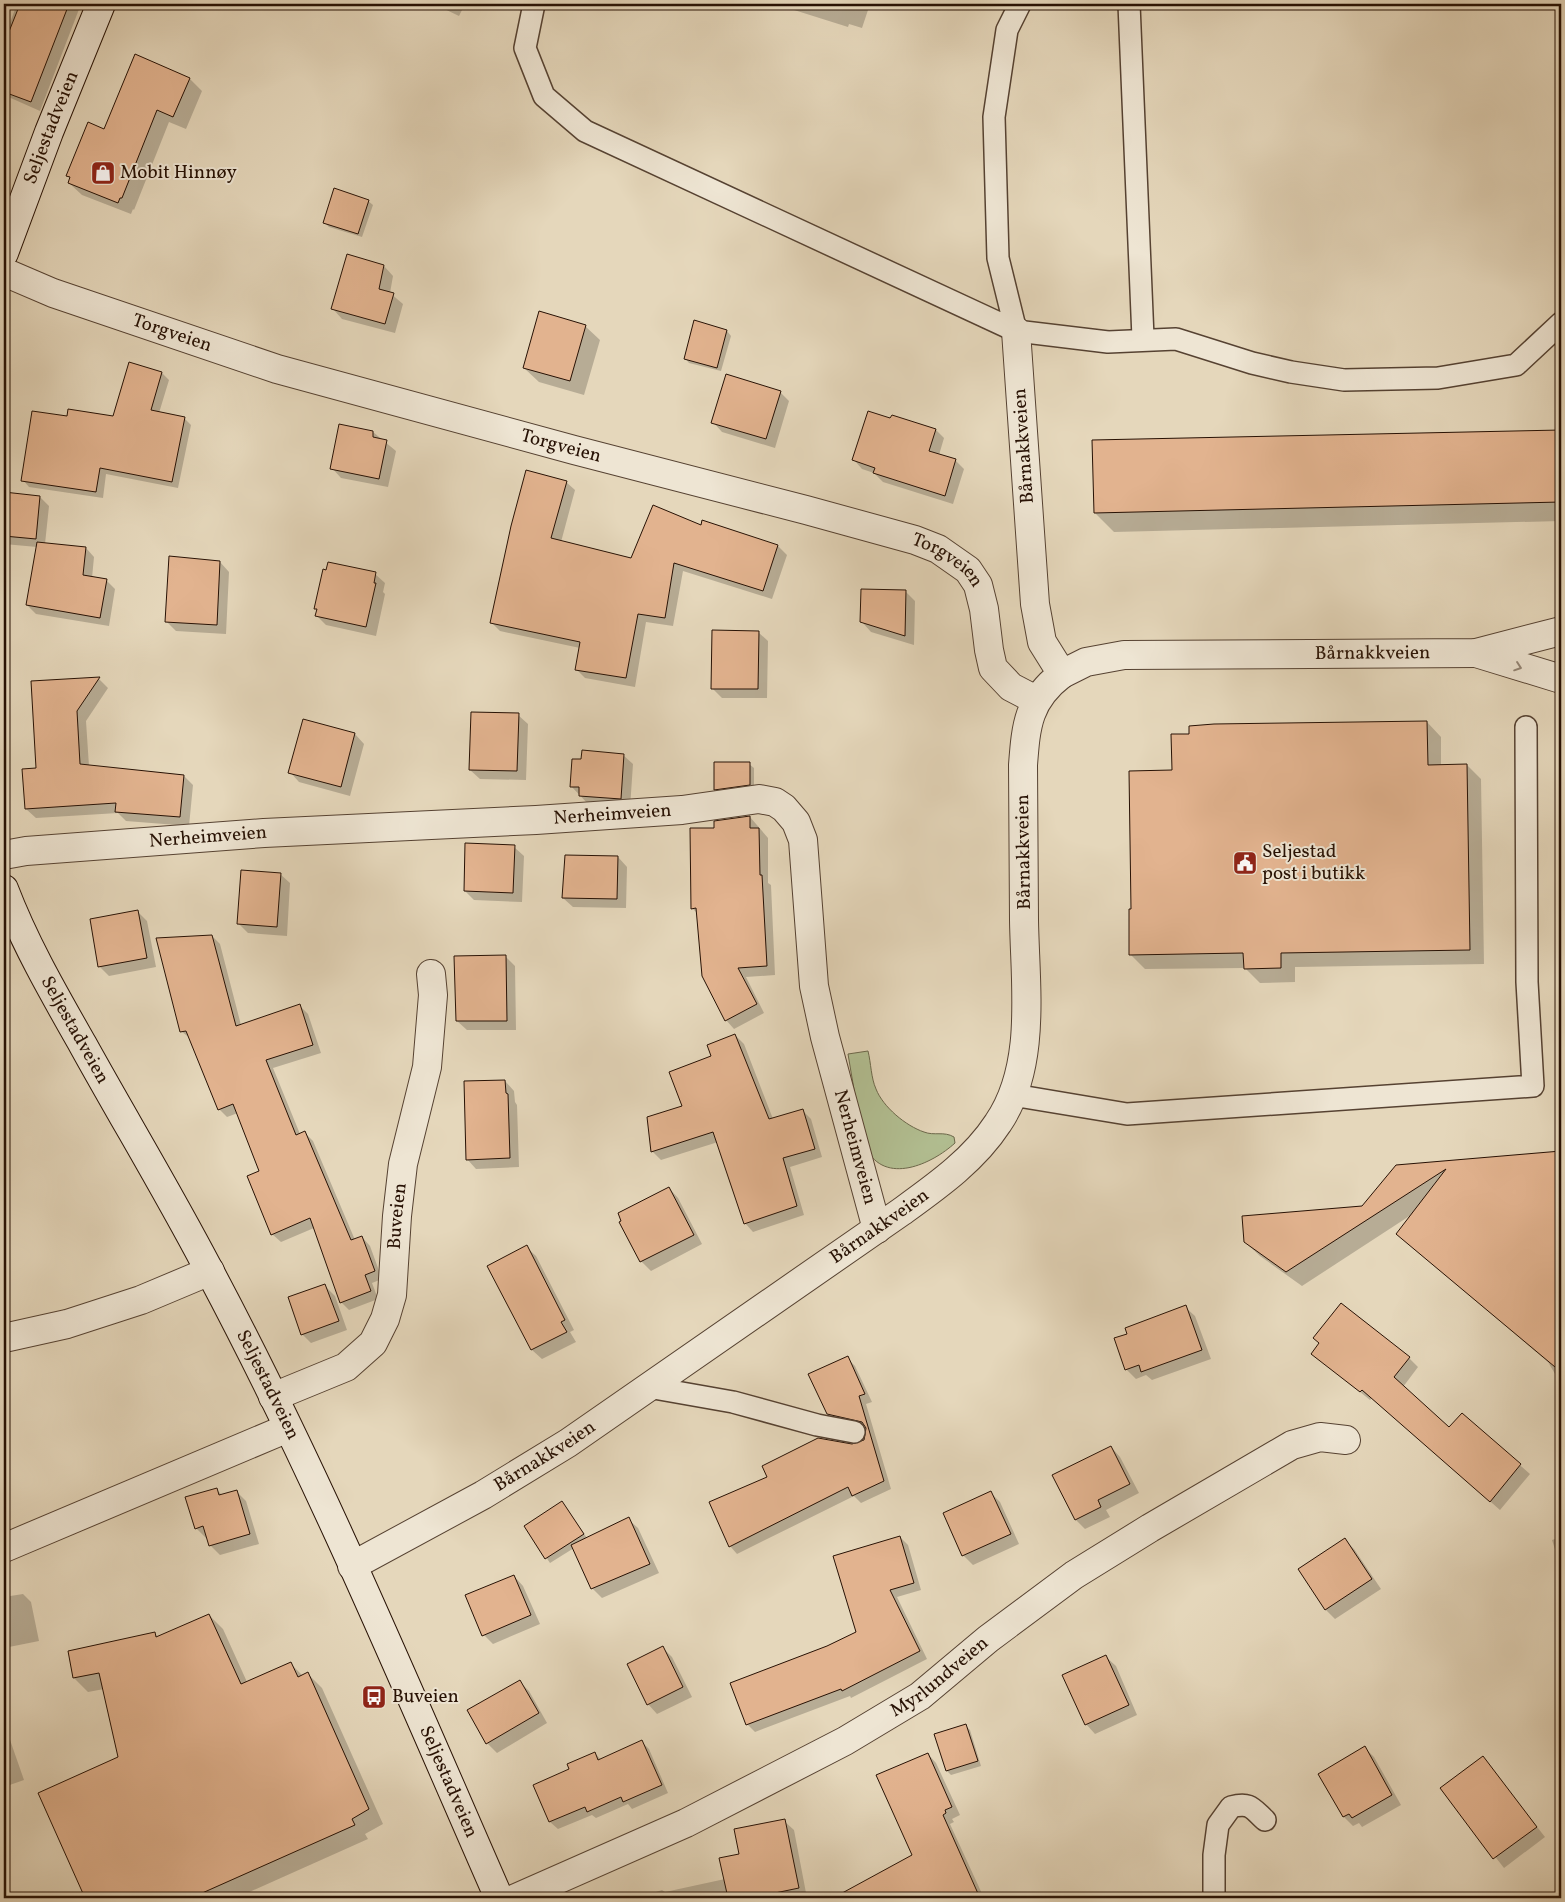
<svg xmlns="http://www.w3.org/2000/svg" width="1565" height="1902" viewBox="0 0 1565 1902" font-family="Vollkorn,serif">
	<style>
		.green { fill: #b2bf92; stroke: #6c684b }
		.shadow { fill: #0003 }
		.building { fill: #e2b38f; stroke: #271104 }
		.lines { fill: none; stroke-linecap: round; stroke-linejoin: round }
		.lane-casing { stroke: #564232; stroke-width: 24 }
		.street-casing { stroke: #564232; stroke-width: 30 }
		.secondary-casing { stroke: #271104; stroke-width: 30 }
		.lane { stroke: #eee5d3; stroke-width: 21 }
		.street { stroke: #eee5d3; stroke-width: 28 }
		.secondary { stroke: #eee5d3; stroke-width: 28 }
		.oneway { stroke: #948676 }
		.labels { text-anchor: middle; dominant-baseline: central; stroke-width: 4; stroke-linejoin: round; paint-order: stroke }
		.street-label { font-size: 19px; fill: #271104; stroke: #eee5d3 }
		.poi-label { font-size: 19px; fill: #271104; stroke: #eee5d3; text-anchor: start }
	</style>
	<rect width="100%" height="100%" fill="#e5d7bb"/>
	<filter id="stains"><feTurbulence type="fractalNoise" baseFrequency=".004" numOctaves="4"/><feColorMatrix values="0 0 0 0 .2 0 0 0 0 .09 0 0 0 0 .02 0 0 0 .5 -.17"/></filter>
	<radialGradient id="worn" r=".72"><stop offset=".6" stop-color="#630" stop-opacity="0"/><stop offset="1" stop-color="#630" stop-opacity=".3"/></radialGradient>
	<path class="green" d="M 868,1051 C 871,1063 871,1078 876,1089 C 883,1107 906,1126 924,1132 C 934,1136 944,1131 954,1137 L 955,1143 C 932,1164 885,1186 866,1148 C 863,1142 863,1133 861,1126 C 856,1102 852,1078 848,1054 Z"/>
	<path class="shadow" d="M 17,4 L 81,4 L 40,111 L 4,95 L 4,39 Z
		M 434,4 L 465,4 L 459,16 Z
		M 775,4 L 870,4 L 862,28 L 849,24 L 848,27 Z
		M 190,79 L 202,91 L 186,129 L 169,122 L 134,210 L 133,209 L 131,214 L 82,195 L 69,183 L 71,179 L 68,175 L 104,130 Z
		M 368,201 L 373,205 L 362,237 L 329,227 L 324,222 Z
		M 384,266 L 393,276 L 390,293 L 403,304 L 395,333 L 342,319 L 333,309 Z
		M 585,326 L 600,340 L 584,395 L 539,382 L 524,368 Z
		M 727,331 L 731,336 L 721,371 L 689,363 L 685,358 Z
		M 162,373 L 169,380 L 159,413 L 184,418 L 191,425 L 178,488 L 106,474 L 103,498 L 29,487 L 23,480 L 68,418 L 114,417 Z
		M 780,392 L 789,401 L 775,448 L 722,432 L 713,422 Z
		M 891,420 L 936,430 L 944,438 L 939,455 L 955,460 L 964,469 L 953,504 L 883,482 L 874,473 L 862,469 L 854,460 Z
		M 1561,431 L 1561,521 L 1114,532 L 1095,513 L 1094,441 Z
		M 373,432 L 396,451 L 388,487 L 341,478 L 332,468 Z
		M 566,482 L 575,490 L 561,542 L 632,560 L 702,527 L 703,522 L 778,546 L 787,555 L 772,599 L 683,571 L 673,626 L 646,622 L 635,687 L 585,678 L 577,670 L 580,648 L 500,631 L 491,622 Z
		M 4,493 L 40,497 L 49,506 L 45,544 L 86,548 L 94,557 L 92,578 L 106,580 L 115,589 L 109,626 L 36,614 L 27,605 L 37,547 L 4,544 Z
		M 220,562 L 229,572 L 226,634 L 176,631 L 166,621 Z
		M 375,574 L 385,583 L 383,592 L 385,594 L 376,636 L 326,625 L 317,616 L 318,610 L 316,608 Z
		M 905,591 L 915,601 L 914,645 L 871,632 L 862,622 Z
		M 758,632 L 768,641 L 767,698 L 722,698 L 712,688 Z
		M 99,679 L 108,688 L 86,721 L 89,766 L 184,776 L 193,785 L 189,826 L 126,821 L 118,813 L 36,818 L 26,809 L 37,769 L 32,683 Z
		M 518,715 L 528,724 L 526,780 L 480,779 L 470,770 Z
		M 304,721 L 355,734 L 364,744 L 350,796 L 299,782 L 290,772 Z
		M 1427,722 L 1441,737 L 1441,766 L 1467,765 L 1481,779 L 1484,964 L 1295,967 L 1295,982 L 1260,983 L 1245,968 L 1145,969 L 1130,954 L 1132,911 L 1173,771 Z
		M 623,755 L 633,764 L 630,808 L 589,805 L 571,786 Z
		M 749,764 L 754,768 L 754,789 L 720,794 L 715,789 Z
		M 750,817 L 768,838 L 768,883 L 771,885 L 775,975 L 746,977 L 764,1013 L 734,1029 L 726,1020 L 698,914 L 692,908 L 715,829 Z
		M 514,847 L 524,856 L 522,902 L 474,900 L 465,891 Z
		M 618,857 L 627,867 L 626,908 L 573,907 L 563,898 Z
		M 280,874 L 290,883 L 287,936 L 248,933 L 239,924 Z
		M 138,912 L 147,921 L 156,967 L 109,976 L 99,966 Z
		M 212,936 L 220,944 L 241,1025 L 300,1006 L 308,1014 L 321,1053 L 273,1068 L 300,1134 L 305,1133 L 313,1141 L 355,1240 L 362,1237 L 370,1246 L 382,1279 L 372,1283 L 378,1299 L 349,1310 L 341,1302 L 314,1228 L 281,1242 L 272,1234 L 261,1172 L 238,1113 L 227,1117 L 219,1109 L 191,1039 L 181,1031 Z
		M 505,956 L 515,966 L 516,1030 L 467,1030 L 457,1021 Z
		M 735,1035 L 744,1044 L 773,1119 L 803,1111 L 811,1119 L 822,1157 L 790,1167 L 804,1215 L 753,1232 L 745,1223 L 718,1142 L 661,1160 L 652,1151 L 684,1107 L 713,1056 Z
		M 505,1081 L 514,1091 L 515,1102 L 517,1105 L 519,1167 L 476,1169 L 467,1159 Z
		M 1561,1152 L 1561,1384 L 1548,1362 L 1397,1234 L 1411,1215 L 1302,1286 L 1260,1256 L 1245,1242 L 1363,1207 L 1397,1167 Z
		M 669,1188 L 678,1198 L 702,1244 L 651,1271 L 641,1261 L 621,1222 Z
		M 526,1247 L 536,1256 L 574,1330 L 570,1332 L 576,1342 L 542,1359 L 532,1350 L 489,1266 Z
		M 325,1286 L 335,1296 L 347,1330 L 311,1343 L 302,1334 Z
		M 1185,1307 L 1195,1316 L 1211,1359 L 1152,1380 L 1146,1375 L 1136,1379 L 1126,1369 L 1129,1334 Z
		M 1313,1354 L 1409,1358 L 1418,1367 L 1403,1387 L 1449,1429 L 1462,1414 L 1530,1474 L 1500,1510 L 1372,1398 L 1370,1400 Z
		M 847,1358 L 855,1366 L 872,1402 L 866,1404 L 891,1489 L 861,1503 L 854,1496 L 737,1554 L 730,1546 L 852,1446 L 865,1441 L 867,1429 L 836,1422 L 828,1413 Z
		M 1111,1447 L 1120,1457 L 1139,1493 L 1106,1510 L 1110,1517 L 1085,1529 L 1076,1520 L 1054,1476 Z
		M 217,1490 L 223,1496 L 237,1492 L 246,1501 L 259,1544 L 220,1555 L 211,1546 L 208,1537 L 206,1538 L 196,1528 Z
		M 990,1492 L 1000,1502 L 1019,1544 L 973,1565 L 963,1555 L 944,1513 Z
		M 562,1503 L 587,1538 L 628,1519 L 638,1528 L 659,1573 L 602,1598 L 592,1588 L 574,1548 L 550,1563 L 525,1526 Z
		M 900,1537 L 908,1545 L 921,1590 L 897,1597 L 927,1659 L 851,1698 L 850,1696 L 755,1732 L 747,1724 L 828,1647 L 857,1633 Z
		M 1561,1537 L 1561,1568 L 1552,1540 Z
		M 1345,1540 L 1354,1549 L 1381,1589 L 1335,1619 L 1326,1610 L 1300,1570 Z
		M 514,1576 L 523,1586 L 540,1624 L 493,1644 L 484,1635 Z
		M 23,1594 L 31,1602 L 39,1641 L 4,1648 L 4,1597 Z
		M 209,1615 L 223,1629 L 247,1682 L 290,1663 L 303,1676 L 308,1674 L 322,1688 L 383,1824 L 365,1834 L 368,1839 L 236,1898 L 86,1898 L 39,1794 L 120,1758 L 104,1689 L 88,1692 L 74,1678 L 155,1634 L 158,1637 Z
		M 663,1648 L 672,1657 L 692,1697 L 657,1714 L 648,1704 Z
		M 1106,1657 L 1116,1666 L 1137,1715 L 1095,1734 L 1086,1724 Z
		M 520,1682 L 529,1691 L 547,1723 L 497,1753 L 487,1743 Z
		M 965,1725 L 970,1730 L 981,1766 L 951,1775 L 947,1771 Z
		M 4,1732 L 9,1737 L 24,1780 L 4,1787 Z
		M 642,1742 L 649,1749 L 668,1793 L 632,1809 L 628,1804 L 596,1818 L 592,1815 L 558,1829 L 550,1822 L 534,1785 L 571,1770 L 595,1753 L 601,1760 Z
		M 1365,1748 L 1374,1757 L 1401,1805 L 1362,1827 L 1359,1823 L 1353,1826 L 1344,1817 L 1319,1774 Z
		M 928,1754 L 936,1763 L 960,1815 L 952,1819 L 954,1822 L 950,1824 L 984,1898 L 877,1898 L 867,1881 L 913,1855 Z
		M 1483,1758 L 1545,1837 L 1504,1868 L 1442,1789 Z
		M 784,1821 L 794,1830 L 807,1898 L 638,1898 L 662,1890 L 665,1892 L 725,1879 L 741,1855 Z
		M 376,1893 L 381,1898 L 365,1898 Z"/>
	<path class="building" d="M 20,4 L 69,4 L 31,102 L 4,92 L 4,44 Z
		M 135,54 L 190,78 L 173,117 L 157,110 L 122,198 L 120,198 L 118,203 L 68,183 L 70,177 L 66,176 L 88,122 L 104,129 Z
		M 334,188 L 369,200 L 358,234 L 323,223 Z
		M 347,254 L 384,265 L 379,289 L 394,293 L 385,324 L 331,309 Z
		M 539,311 L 586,325 L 570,381 L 523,368 Z
		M 694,320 L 727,330 L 717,368 L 684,359 Z
		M 129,362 L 162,372 L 151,410 L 185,417 L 172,482 L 100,468 L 96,492 L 21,481 L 32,411 L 67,416 L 68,409 L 113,416 Z
		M 726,374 L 781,391 L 766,439 L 711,423 Z
		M 868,411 L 890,418 L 892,415 L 936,429 L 929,451 L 956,459 L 945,496 L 873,473 L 875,468 L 852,460 Z
		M 339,424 L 373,431 L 373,437 L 387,440 L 379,479 L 330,469 Z
		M 1561,430 L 1561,502 L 1094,513 L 1092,440 Z
		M 526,470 L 567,481 L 551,538 L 631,558 L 653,505 L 701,525 L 702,520 L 778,545 L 763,591 L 674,563 L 665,618 L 638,614 L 626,678 L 575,670 L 580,642 L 490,623 L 511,526 Z
		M 4,492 L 40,496 L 36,539 L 4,536 Z
		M 37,542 L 86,547 L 83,575 L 107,579 L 100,618 L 26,605 Z
		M 169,556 L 220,561 L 217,625 L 165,622 Z
		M 328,562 L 376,572 L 374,583 L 376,583 L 366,627 L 315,616 L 317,609 L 314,609 L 323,569 L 326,570 Z
		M 861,589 L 906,590 L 905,636 L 860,622 Z
		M 712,630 L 759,631 L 758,689 L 711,689 Z
		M 100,677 L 77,711 L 80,764 L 184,775 L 180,817 L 115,812 L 116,803 L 25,809 L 22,769 L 36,768 L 31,681 Z
		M 471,712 L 519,713 L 517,771 L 469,770 Z
		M 303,719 L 355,733 L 341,787 L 288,773 Z
		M 1427,721 L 1428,765 L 1467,764 L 1470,950 L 1281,953 L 1281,968 L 1244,969 L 1243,953 L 1129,955 L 1129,909 L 1131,909 L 1129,771 L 1172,770 L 1171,734 L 1189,734 L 1189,726 L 1214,724 Z
		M 582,750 L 624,754 L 621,799 L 579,796 L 579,787 L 570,787 L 572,759 L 581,759 Z
		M 714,762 L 750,762 L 750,785 L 714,790 Z
		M 750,816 L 750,828 L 759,828 L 760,875 L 762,875 L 767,966 L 738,968 L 757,1004 L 725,1021 L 702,976 L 696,908 L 691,909 L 690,828 L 714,828 L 714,821 Z
		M 465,843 L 515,845 L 513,893 L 464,891 Z
		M 565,855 L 618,856 L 617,899 L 562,898 Z
		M 241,870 L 281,873 L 277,927 L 237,924 Z
		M 138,910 L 147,958 L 98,967 L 90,919 Z
		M 212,935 L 236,1026 L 300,1004 L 313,1045 L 266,1060 L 296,1135 L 305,1131 L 351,1240 L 362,1236 L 375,1271 L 365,1275 L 371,1291 L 340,1303 L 310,1218 L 271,1235 L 247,1176 L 259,1171 L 233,1104 L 218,1110 L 186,1031 L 180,1032 L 156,938 Z
		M 506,955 L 507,1021 L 456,1021 L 454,956 Z
		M 735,1034 L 769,1119 L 803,1109 L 815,1149 L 783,1158 L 797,1206 L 744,1224 L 713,1132 L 651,1152 L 647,1117 L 682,1106 L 669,1072 L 711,1056 L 707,1045 Z
		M 505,1080 L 506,1093 L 508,1094 L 510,1158 L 466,1160 L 464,1081 Z
		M 1561,1151 L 1561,1372 L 1396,1234 L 1446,1169 L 1286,1272 L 1244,1242 L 1242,1216 L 1362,1206 L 1396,1165 Z
		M 669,1187 L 694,1235 L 640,1262 L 619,1222 L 621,1221 L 618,1213 Z
		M 527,1245 L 565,1320 L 561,1322 L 567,1332 L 531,1350 L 487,1266 Z
		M 325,1284 L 339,1321 L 301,1335 L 288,1297 Z
		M 1341,1303 L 1410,1357 L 1394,1377 L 1449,1427 L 1462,1413 L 1521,1464 L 1490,1502 L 1362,1390 L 1360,1392 L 1311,1354 L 1319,1343 L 1313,1338 Z
		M 1186,1305 L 1202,1350 L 1141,1372 L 1139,1365 L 1125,1370 L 1114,1338 L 1127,1334 L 1125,1328 Z
		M 848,1356 L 865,1394 L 859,1396 L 884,1481 L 852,1496 L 848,1487 L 729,1547 L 709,1502 L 767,1477 L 762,1466 L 818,1438 L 852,1444 L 864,1440 L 866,1428 L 862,1422 L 827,1414 L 808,1374 Z
		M 1111,1446 L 1130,1484 L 1098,1500 L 1101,1507 L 1075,1520 L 1052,1475 Z
		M 217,1488 L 219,1495 L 237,1490 L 250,1534 L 209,1546 L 203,1526 L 195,1529 L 185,1497 Z
		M 991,1491 L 1011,1534 L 962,1556 L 943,1513 Z
		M 562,1501 L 584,1534 L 545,1559 L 524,1526 Z
		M 629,1517 L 650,1564 L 591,1589 L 571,1545 Z
		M 900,1536 L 914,1583 L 890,1590 L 920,1651 L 842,1691 L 841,1689 L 746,1725 L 730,1683 L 827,1646 L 856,1632 L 833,1556 Z
		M 1345,1538 L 1372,1579 L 1325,1610 L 1298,1569 Z
		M 514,1575 L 531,1615 L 482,1636 L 465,1595 Z
		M 209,1614 L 241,1684 L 291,1662 L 298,1677 L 308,1672 L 369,1809 L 352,1819 L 355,1825 L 191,1898 L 85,1898 L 38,1793 L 118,1757 L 99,1673 L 73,1678 L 68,1651 L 155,1632 L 156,1637 Z
		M 663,1646 L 683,1687 L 647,1705 L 627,1664 Z
		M 1106,1655 L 1129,1705 L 1085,1725 L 1062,1675 Z
		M 520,1680 L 539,1713 L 486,1744 L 467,1710 Z
		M 966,1724 L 978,1761 L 946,1771 L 934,1734 Z
		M 642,1740 L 662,1785 L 623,1802 L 621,1797 L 587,1812 L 585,1807 L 549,1822 L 533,1785 L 569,1769 L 567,1764 L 595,1752 L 598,1760 Z
		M 1365,1746 L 1392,1795 L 1352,1818 L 1349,1814 L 1343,1817 L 1318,1774 Z
		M 928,1753 L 952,1807 L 945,1810 L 946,1813 L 943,1815 L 980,1898 L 833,1898 L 912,1855 L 876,1775 Z
		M 1483,1756 L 1537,1827 L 1493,1859 L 1440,1788 Z
		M 785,1819 L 799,1888 L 751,1898 L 728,1898 L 719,1858 L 739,1854 L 734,1829 Z"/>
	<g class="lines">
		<defs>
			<path id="lane" d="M 534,4 L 525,48 L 544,96 L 585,131 L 1016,331 L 1108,342 L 1176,339 L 1252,363 L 1291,372 L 1344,380 L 1438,378 L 1516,365 L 1561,323
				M 1129,4 L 1143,338
				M 1016,331 L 998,258 L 994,117 L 1007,30 L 1020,4
				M 1013,1095 L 1127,1114 L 1533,1086 L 1527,982 L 1526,727
				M 648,1387 L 733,1402 L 817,1425 L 854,1432
				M 1214,1898 L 1214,1855 L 1218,1825 L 1231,1807 C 1250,1802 1252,1808 1265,1820"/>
			<g id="street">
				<path id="s1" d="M 4,272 L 53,293 L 277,369 L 574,450 L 806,510 L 915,540 L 938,549 L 968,570 L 978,585 L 984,609 L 989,650 L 993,668 L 1011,687 L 1036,700"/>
				<path d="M 1476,653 L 1561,679"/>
				<path id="s2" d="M 1062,674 L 1086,662 L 1124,655 L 1476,653 L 1561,631"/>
				<path id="s3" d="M 4,855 L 26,851 L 264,833 L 536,820 L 682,810 L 759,799 L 775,802 L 784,808 L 796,822 L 803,840 L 814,986 L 825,1037 L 877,1229"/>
				<path d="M 4,1338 L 67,1324 L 141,1300 L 210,1271"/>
				<path id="s4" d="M 273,1397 L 346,1367 L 373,1343 L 385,1319 L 392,1295 L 397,1216 L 403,1164 L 427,1067 L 433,995 L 431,974"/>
				<path d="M 4,1548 L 288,1428"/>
				<path id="s5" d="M 352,1566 L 483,1495 L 568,1443 L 901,1212 C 937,1186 974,1160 998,1123 C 1037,1066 1025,986 1024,920 C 1024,869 1023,817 1023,765 C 1026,725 1028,700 1062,674 L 1042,642 L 1035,604 L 1016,331"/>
				<path id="s6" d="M 516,1898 L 686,1823 L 845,1741 L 920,1696 L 988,1639 L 1074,1575 L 1150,1528 L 1292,1445 L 1320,1437 L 1346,1440"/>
			</g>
			<g id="secondary">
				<path id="s7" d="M 4,253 L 49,132 L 101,4"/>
				<path id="s8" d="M 4,889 C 25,944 54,994 83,1045 C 125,1121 170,1195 210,1272 C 318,1475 407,1688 499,1898"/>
			</g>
		</defs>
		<use href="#lane" class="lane-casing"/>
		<use href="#street" class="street-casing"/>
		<use href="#secondary" class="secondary-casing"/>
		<use href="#lane" class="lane"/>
		<use href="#street" class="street"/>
		<use href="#secondary" class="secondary"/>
	</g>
	<defs><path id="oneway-chevron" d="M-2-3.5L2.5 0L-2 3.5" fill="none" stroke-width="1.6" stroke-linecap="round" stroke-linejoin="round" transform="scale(1.25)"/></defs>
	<use class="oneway" href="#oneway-chevron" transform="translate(1518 667) rotate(19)"/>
	<defs>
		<symbol id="shop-square" viewBox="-11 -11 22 22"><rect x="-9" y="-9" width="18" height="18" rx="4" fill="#8f2418" stroke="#eee5d3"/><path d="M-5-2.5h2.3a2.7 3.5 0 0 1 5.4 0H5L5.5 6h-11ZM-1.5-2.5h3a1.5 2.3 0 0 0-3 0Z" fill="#fff"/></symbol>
		<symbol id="civic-square" viewBox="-11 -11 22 22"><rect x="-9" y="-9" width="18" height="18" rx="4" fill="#8f2418" stroke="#eee5d3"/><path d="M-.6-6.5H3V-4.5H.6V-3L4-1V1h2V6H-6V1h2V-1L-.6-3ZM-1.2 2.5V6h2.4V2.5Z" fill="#fff"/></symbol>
		<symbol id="bus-square" viewBox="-11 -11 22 22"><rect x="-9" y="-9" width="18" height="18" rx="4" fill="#8f2418" stroke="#eee5d3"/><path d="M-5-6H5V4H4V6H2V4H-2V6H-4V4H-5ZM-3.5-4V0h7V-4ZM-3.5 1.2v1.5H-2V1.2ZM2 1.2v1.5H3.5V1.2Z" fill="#fff"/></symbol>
	</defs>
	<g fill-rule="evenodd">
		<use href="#shop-square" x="89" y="159" width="28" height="28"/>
		<use href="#civic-square" x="1231" y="849" width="28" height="28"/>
		<use href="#bus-square" x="360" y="1683" width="28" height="28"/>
	</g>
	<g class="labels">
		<g class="street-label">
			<text stroke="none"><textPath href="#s7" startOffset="134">Seljestadveien</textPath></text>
			<text stroke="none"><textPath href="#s1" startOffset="179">Torgveien</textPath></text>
			<text stroke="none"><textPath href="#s1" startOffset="584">Torgveien</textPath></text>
			<text transform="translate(1024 446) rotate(-94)">Bårnakkveien</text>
			<text stroke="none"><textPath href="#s1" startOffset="989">Torgveien</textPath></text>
			<text stroke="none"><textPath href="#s2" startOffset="314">Bårnakkveien</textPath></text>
			<text stroke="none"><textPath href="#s3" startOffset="610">Nerheimveien</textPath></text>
			<text stroke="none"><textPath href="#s3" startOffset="205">Nerheimveien</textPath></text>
			<text transform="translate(1024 852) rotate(-91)">Bårnakkveien</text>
			<text stroke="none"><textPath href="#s8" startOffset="158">Seljestadveien</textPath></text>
			<text stroke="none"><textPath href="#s3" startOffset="1135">Nerheimveien</textPath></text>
			<text stroke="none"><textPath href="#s4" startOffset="246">Buveien</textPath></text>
			<text stroke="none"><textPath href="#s5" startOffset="628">Bårnakkveien</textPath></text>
			<text stroke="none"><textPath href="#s8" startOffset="562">Seljestadveien</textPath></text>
			<text stroke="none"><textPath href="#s5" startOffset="222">Bårnakkveien</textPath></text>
			<text stroke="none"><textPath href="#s6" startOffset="479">Myrlundveien</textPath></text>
			<text stroke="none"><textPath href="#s8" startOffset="998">Seljestadveien</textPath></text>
		</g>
		<g class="poi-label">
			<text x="120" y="173">Mobit Hinnøy</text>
			<text x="1262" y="852">Seljestad<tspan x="1262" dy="22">post i butikk</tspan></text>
			<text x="392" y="1697">Buveien</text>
		</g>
	</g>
	<rect width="1565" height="1902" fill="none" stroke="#e5d7bb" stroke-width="20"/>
	<rect x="5" y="5" width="1555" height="1892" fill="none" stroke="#271104" stroke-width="2.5"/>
	<rect x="10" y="10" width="1545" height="1882" fill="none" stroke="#271104"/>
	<rect width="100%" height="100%" filter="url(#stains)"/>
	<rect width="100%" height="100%" fill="url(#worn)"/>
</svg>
